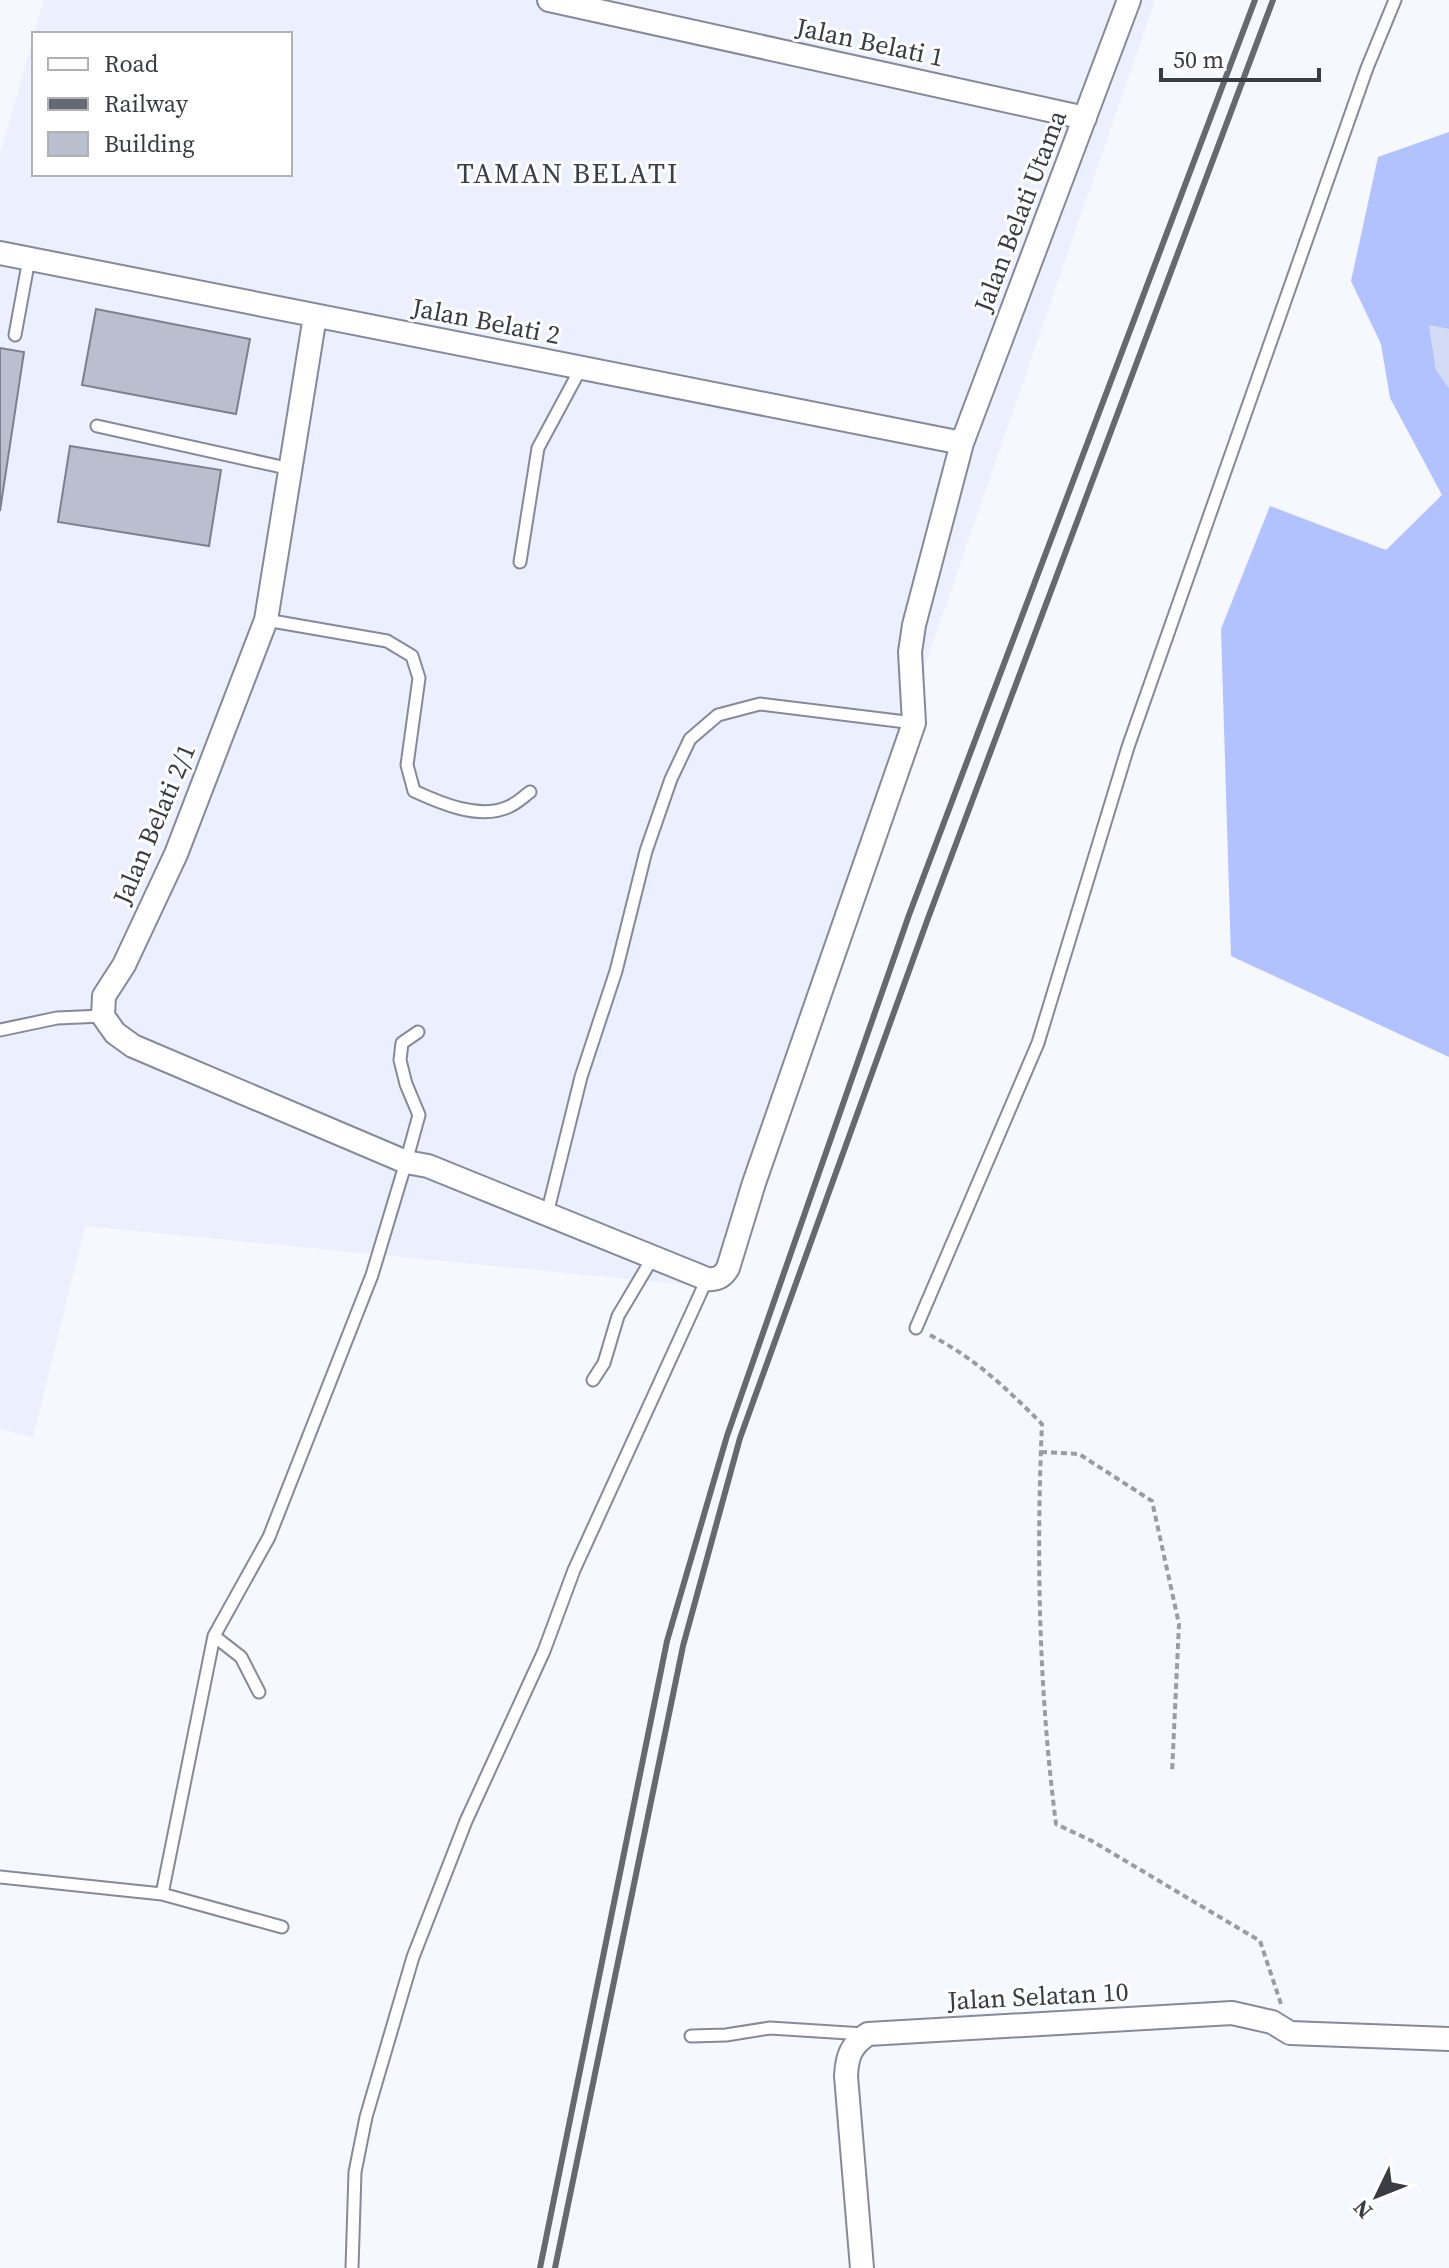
<svg xmlns="http://www.w3.org/2000/svg" width="1449" height="2268" viewBox="0 0 1449 2268" font-family="'Source Serif 4',serif">
	<style>
		.built { fill: #ebeffe }
		.green { fill: #d4dbf4 }
		.forest { fill: #b2c1ff }
		.building { fill: #babecf; stroke: #7c8190; stroke-width: 2 }
		.lines { fill: none; stroke-linecap: round; stroke-linejoin: round }
		.service-casing { stroke: #858999; stroke-width: 15 }
		.minor-casing { stroke: #858999; stroke-width: 26 }
		.path { stroke: #9a9ca3; stroke-width: 4; stroke-dasharray: 6 4; stroke-linecap: butt }
		.service { stroke: #fff; stroke-width: 11 }
		.minor { stroke: #fff; stroke-width: 22 }
		.rail { stroke: #676970; stroke-width: 6 }
		.labels { text-anchor: middle; dominant-baseline: central; stroke-width: 6; stroke-linejoin: round; paint-order: stroke }
		.street-label { font-size: 26px; fill: #3a3c43; stroke: #fff }
		.neighbourhood-label { font-size: 28px; letter-spacing: 2px; fill: #3b3e4c; stroke: #fff }
	</style>
	<rect width="100%" height="100%" fill="#f6f8ff"/>
	<path class="built" d="M 44,0 L 1155,0 L 710,1287 L 85,1226 L 33,1437 L 0,1429 L 0,155 L 34,35 L 34,174 L 290,174 L 290,34 L 34,34 Z"/>
	<path class="green" d="M 1429,324 L 1449,329 L 1449,388 L 1436,370 Z"/>
	<path class="forest" d="M 1449,132 L 1449,329 L 1429,325 L 1436,370 L 1449,388 L 1449,1057 L 1231,956 L 1221,629 L 1270,506 L 1386,550 L 1442,495 L 1390,398 L 1381,344 L 1351,281 L 1378,157 Z"/>
	<path class="building" d="M 96,309 L 250,339 L 236,414 L 82,385 Z
		M 0,348 L 24,352 L 0,511 Z
		M 70,446 L 221,470 L 209,546 L 58,522 Z"/>
	<g class="lines">
		<defs>
			<path id="service" d="M 15,335 L 29,259
				M 97,426 L 291,469
				M 520,562 L 538,448 L 581,368
				M 266,620 L 387,641 L 412,656 L 419,678 L 407,765 L 414,791 C 440,803 479,820 508,807 C 516,804 523,797 530,792
				M 0,1030 L 57,1018 L 103,1016
				M 547,1214 L 581,1077 L 616,971 L 646,851 L 671,779 L 690,739 L 718,715 L 760,704 L 914,723
				M 916,1328 L 1038,1043 L 1128,747 L 1367,68 L 1395,0
				M 593,1380 L 604,1363 L 618,1316 L 653,1257
				M 214,1636 L 241,1657 L 259,1692
				M 0,1877 L 162,1894 L 282,1927
				M 162,1894 L 214,1636 L 269,1537 L 372,1275 L 406,1162 L 419,1115 L 406,1084 L 400,1060 L 402,1043 L 418,1032
				M 691,2036 L 726,2035 L 770,2028 L 864,2034
				M 352,2268 L 355,2172 L 366,2117 L 413,1957 L 466,1821 L 544,1651 L 574,1570 L 707,1279"/>
			<path id="minor" d="M 549,0 L 1085,118
				M 0,253 L 962,443
				M 315,316 L 266,620 L 176,854 L 124,965 L 104,996 L 103,1016 L 115,1033 L 133,1046 L 406,1162 L 428,1166 L 707,1279 C 717,1280 723,1277 728,1268 L 754,1183 L 914,723 L 910,652 L 914,625 L 962,443 L 1129,0
				M 862,2268 L 846,2076 C 847,2056 851,2045 868,2034 L 1232,2013 L 1272,2022 L 1290,2033 L 1449,2039"/>
		</defs>
		<use href="#service" class="service-casing"/>
		<use href="#minor" class="minor-casing"/>
		<path class="path" d="M 930,1335 C 977,1360 1004,1386 1042,1424 C 1036,1557 1039,1692 1056,1824 L 1092,1841 L 1260,1941 L 1281,2004
			M 1041,1452 L 1079,1454 L 1152,1501 L 1179,1624 L 1172,1773"/>
		<use href="#service" class="service"/>
		<use href="#minor" class="minor"/>
		<path class="rail" d="M 540,2268 L 667,1641 L 727,1436 L 909,915 L 1255,0
			M 555,2268 L 683,1646 L 740,1438 L 927,921 L 1273,0"/>
	</g>
	<g class="labels">
		<g class="street-label">
			<text transform="translate(870 42) rotate(12)">Jalan Belati 1</text>
			<text transform="translate(1020 211) rotate(-69)">Jalan Belati Utama</text>
			<text transform="translate(486 321) rotate(11)">Jalan Belati 2</text>
			<text transform="translate(154 824) rotate(-67)">Jalan Belati 2/1</text>
			<text transform="translate(1038 1996) rotate(-3)">Jalan Selatan 10</text>
		</g>
		<g class="neighbourhood-label">
			<text x="568" y="173">TAMAN BELATI</text>
		</g>
	</g>
	<rect x="32" y="32" width="260" height="144" fill="#ffffff" stroke="#b0b1b4" stroke-width="2"/>
	<rect x="48" y="58" width="40" height="12" fill="#ffffff" stroke="#b0b1b4" stroke-width="2"/>
	<text x="104" y="72" font-size="24" fill="#3a3c43">Road</text>
	<rect x="48" y="98" width="40" height="12" fill="#676970" stroke="#b0b1b4" stroke-width="2"/>
	<text x="104" y="112" font-size="24" fill="#3a3c43">Railway</text>
	<rect x="48" y="132" width="40" height="24" fill="#babecf" stroke="#b0b1b4" stroke-width="2"/>
	<text x="104" y="152" font-size="24" fill="#3a3c43">Building</text>
	<g transform="translate(1377 2196) rotate(227)" stroke="#ffffff" stroke-width="6" paint-order="stroke">
	<path d="M0-6L14 30L0 20L-14 30Z" fill="#3a3c43"/>
	<text y="-12" font-size="22" font-weight="bold" text-anchor="middle" fill="#3a3c43">N</text>
	</g>
	<path d="M1161 68v12h158v-12" fill="none" stroke="#3a3c43" stroke-width="4"/>
	<text x="1173" y="68" font-size="24" fill="#3a3c43" stroke="#ffffff" stroke-width="6" paint-order="stroke">50 m</text>
</svg>
